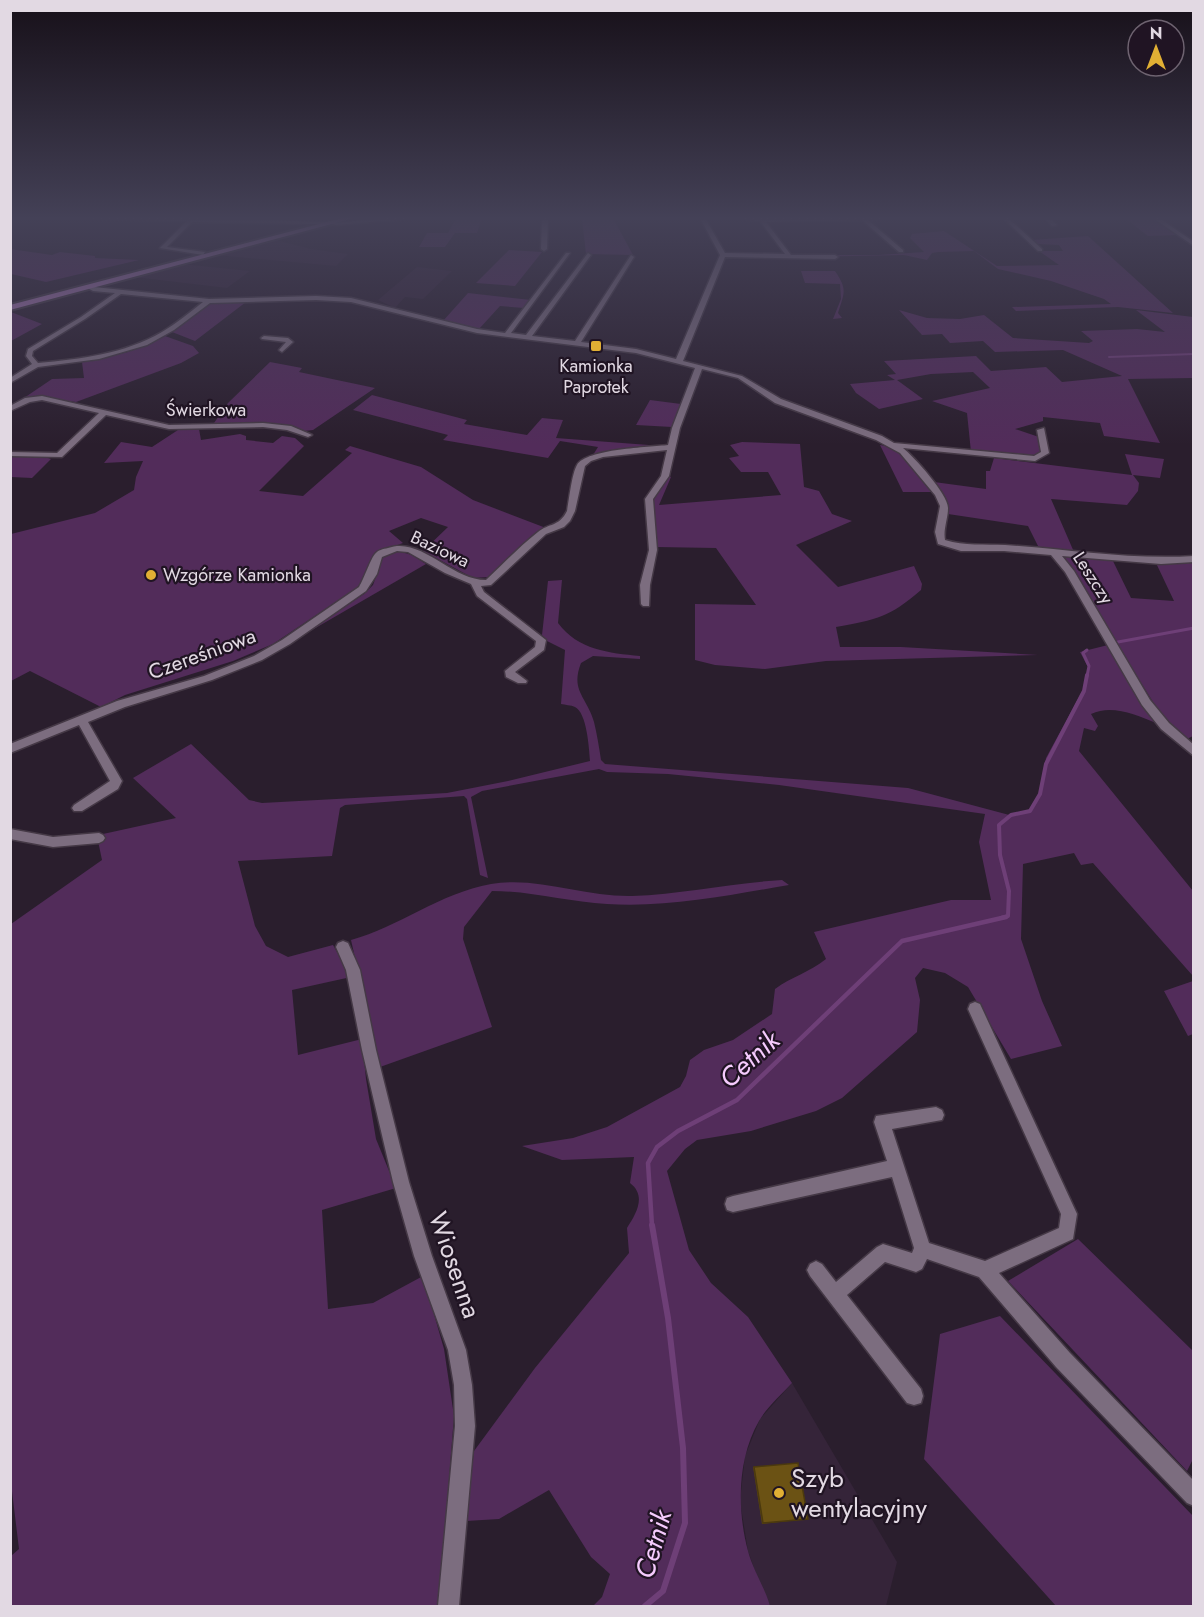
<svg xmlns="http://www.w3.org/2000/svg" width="1204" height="1617" viewBox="0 0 1204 1617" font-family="Jost,sans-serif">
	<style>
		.built { fill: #352439 }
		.green { fill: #522c5a }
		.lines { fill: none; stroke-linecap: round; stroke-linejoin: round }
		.stream-far4 { stroke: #6e3f77; stroke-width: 2 }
		.stream-far3 { stroke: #6e3f77; stroke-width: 3 }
		.stream-far2 { stroke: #6e3f77; stroke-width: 4 }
		.stream-far1 { stroke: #6e3f77; stroke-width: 4.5 }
		.stream { stroke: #6e3f77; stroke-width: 6 }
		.minor-casing { stroke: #453946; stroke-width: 3 }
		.primary-casing { stroke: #453946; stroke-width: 4 }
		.minor { fill: #7c6d7f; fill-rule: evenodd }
		.primary { fill: #a876b3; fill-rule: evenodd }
		.wall { fill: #5c4711 }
		.building { fill: #6b5214; stroke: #4b390e; stroke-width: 1.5 }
		.poi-dot { fill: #e1af34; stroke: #201423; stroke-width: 2 }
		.labels { text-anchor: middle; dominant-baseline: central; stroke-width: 4.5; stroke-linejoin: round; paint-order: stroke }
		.far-poi-label { font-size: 18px; fill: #e2d9e3; stroke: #201423 }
		.far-street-label { font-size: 18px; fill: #e2d9e3; stroke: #201423 }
		.street-label { font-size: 21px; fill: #e2d9e3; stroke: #201423 }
		.near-street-label { font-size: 26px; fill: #e2d9e3; stroke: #201423 }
		.near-poi-label { font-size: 26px; fill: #e2d9e3; stroke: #201423; text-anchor: start }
		.near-water-label { font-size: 27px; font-style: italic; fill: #f5cbfd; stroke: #201423 }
	</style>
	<rect width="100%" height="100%" fill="#2a1e2d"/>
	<path class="built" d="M 276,240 L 311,249 L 348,254 L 336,266 L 216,255 Z
		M 182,264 L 250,271 L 227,288 L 134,277 Z
		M 417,267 L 452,271 L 423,299 L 405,297 L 395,308 L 378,300 Z
		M 792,1383 L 897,1562 L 886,1606 L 770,1606 L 759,1583 L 748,1551 L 740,1501 L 745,1456 L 760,1419 Z"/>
	<path class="green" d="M 456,218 L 482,218 L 477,233 L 455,233 L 445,247 L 419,247 L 427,233 L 448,233 Z
		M 582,218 L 613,218 L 633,255 L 586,254 Z
		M 1154,218 L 1178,235 L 1148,236 L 1126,219 Z
		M 944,231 L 997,266 L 1059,265 L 1039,251 L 1063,251 L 1059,245 L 1037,244 L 1032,240 L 1088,236 L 1173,313 L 1118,307 L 1016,311 L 1012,307 L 1111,304 L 1104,299 L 1051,281 L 998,269 L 974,251 L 938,252 L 932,253 L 927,260 L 904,255 L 804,257 L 803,255 L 878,255 L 924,252 L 910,238 L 912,234 Z
		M 10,249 L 52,255 L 60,252 L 95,256 L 95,258 L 139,260 L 46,282 L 11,274 Z
		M 509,250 L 542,252 L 515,286 L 476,283 Z
		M 801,271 L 835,271 C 848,290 844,293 838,313 L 842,318 L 833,319 L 841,299 L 840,284 L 805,283 Z
		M 468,293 L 531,300 L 524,308 L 500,306 L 479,329 L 443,321 Z
		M 209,302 L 246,302 L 195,341 L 172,332 Z
		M 899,310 L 927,318 L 960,319 L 984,315 L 1013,338 L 1089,343 L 1093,341 L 1081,331 L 1137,329 L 1165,332 L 1136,310 L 1193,317 L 1193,378 L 1128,379 L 1160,443 L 1104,436 L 1100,423 L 1043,417 L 1043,421 L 1015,429 L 1039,437 L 1042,453 L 1040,456 L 1030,458 L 971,452 L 967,413 L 932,401 L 990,388 L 973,372 L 931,374 L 897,380 L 923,399 L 879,409 L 856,393 L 850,384 L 895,380 L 887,375 L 896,374 L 884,361 L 976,356 L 991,371 L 1046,367 L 1062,382 L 1122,376 L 1063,350 L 995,352 L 983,341 L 950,343 L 942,334 L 922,335 Z
		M 11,312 L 42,324 L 11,341 Z
		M 165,336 L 193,346 L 199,353 L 181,363 L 76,402 L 38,397 L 21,400 L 52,379 L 84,378 L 82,362 L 128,352 Z
		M 270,362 L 302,368 L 299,372 L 375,388 L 313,430 L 304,431 L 275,424 L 214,423 L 228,403 Z
		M 372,395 L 467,420 L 464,424 L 527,435 L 542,418 L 563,420 L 556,438 L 662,446 L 593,455 L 598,447 L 560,441 L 548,458 L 443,440 L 448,435 L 353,410 Z
		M 650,400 L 681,404 L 672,427 L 636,425 Z
		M 199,429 L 201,440 L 240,434 L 246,436 L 246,440 L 273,443 L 282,436 L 295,438 L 304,446 L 259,491 L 303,496 L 352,453 L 345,450 L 350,446 L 421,467 L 473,500 L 546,528 L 489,577 L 473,578 L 423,551 L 448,527 L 421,518 L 389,531 L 403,543 L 381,551 L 358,587 L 273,644 L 233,661 L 125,695 L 101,707 L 30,671 L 11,681 L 11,534 L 95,513 L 134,490 L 136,477 L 143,461 L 104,463 L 121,442 L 152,447 L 178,430 Z
		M 742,442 L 800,444 L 804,487 L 819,491 L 832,514 L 852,521 L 796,545 L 838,587 L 914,566 L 922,584 L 921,590 C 890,617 876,620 836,627 L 840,647 L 901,647 L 1038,655 L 826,661 L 765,669 L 715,665 L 695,660 L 695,604 L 756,605 L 716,548 L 656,547 C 656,536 650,509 651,502 C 653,493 662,484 667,476 L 671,477 L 659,505 L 781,495 L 768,472 L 741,472 L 729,458 L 739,456 L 730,445 Z
		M 880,445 C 905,448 919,473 934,492 L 903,492 Z
		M 1125,454 L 1164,459 L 1160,478 L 1133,475 L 1139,483 L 1138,491 L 1127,505 L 1051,499 L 1074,552 L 1039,548 L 1028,526 L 948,514 L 946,502 L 934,482 L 986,489 L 986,471 L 990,471 L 994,458 L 1132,475 Z
		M 11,456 L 48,458 L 51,459 L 32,478 L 11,477 Z
		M 398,551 L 412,555 L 426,564 L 293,641 L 364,594 L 373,585 L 383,557 Z
		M 1065,556 L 1112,559 L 1131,598 L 1174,601 L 1156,563 L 1193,561 L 1193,736 L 1185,740 L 1165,721 L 1063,559 Z
		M 562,580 L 558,623 C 578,650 609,653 640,656 L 640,659 L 593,656 L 581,663 C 570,691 587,697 594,722 C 597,734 599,747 601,760 L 605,764 L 908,788 L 1013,816 L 1029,812 L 1040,791 L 1046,758 L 1085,686 L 1088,667 L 1080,652 L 1108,645 L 1156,723 C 1136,715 1112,704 1091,714 L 1098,726 L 1095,731 L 1084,728 L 1079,751 L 1193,891 L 1193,976 L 1093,863 L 1081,865 L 1074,853 L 1023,864 L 1021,939 L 1042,1001 L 1062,1046 L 1011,1059 L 968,987 L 945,973 L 923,968 L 915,978 L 920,1000 L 917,1032 L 842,1098 L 816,1111 L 751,1131 L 697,1140 L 685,1149 L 667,1171 L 689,1250 L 711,1283 L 748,1317 L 792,1383 C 781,1395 767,1407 759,1421 C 737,1459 737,1510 748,1551 C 753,1570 765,1588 770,1606 L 593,1606 L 602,1597 L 610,1574 L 591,1557 L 549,1490 L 499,1519 L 466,1521 L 474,1451 L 535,1368 L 629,1253 L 627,1228 C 636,1214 647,1196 630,1183 L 634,1157 L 562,1160 L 522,1146 L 573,1138 L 607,1127 L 680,1087 L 686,1076 L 690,1060 L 704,1050 L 733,1040 L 772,1014 L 775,989 C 791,977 810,972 826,959 L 814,932 L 951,900 L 991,900 L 979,842 L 985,814 L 779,785 L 668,774 L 607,772 L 599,769 L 482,791 L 471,797 L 488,878 L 480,875 L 467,799 L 464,796 L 345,805 L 340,808 L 332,856 L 238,861 L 255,926 L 266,946 L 288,957 L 333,945 L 351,977 L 292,990 L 298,1055 L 362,1039 L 366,1079 L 376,1139 L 396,1188 L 322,1210 L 328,1309 L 373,1303 L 423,1276 L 444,1349 L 454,1416 L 439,1606 L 11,1606 L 11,1556 L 19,1549 L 11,1483 L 11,924 L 102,860 L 98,841 L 104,839 L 103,834 L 176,818 L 133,778 L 191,744 L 249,800 L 262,803 L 447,793 L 508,781 L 590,761 C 589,748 587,713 575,707 C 571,705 565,705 561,704 L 565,650 L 545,640 L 542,635 L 548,581 Z
		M 782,880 L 789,885 C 730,895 667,908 607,904 C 568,902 531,891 492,891 L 464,927 L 463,939 L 492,1027 L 380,1067 L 351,940 C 399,927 440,893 491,884 C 537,876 585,897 632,896 C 682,894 732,883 782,880 Z
		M 1193,981 L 1193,1034 L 1188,1036 L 1164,991 Z
		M 1078,1239 L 1193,1351 L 1193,1459 L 1187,1471 L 1008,1281 Z
		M 1000,1316 L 1193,1516 L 1193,1606 L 1056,1606 L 924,1459 L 940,1334 Z"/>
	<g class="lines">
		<path class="stream-far4" d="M 1109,357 L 1194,354"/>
		<path class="stream-far3" d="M 1118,642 L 1194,628
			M 1087,676 L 1089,666 L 1083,653 L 1087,650"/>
		<path class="stream-far2" d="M 1001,918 L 1008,916 L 1009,891 L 1000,855 L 999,825 L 1011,815 L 1030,811 L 1040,794 L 1046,764 L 1084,691 L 1087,675"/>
		<path class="stream-far1" d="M 652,1226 L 648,1163 L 657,1147 L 678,1131 L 737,1100 L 902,941 L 1006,917"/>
		<path class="stream" d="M 645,1606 L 663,1591 L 685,1523 L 683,1448 L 668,1318 L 652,1225"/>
		<defs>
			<path id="minor" d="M 52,218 L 194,218 L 326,222 L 323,224 L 192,222 L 167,247 L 205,252 L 203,255 L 160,248 L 187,221 Z
				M 386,218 L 418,218 L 335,225 L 332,223 Z
				M 542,218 L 548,218 L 547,249 L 544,251 L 541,249 Z
				M 700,218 L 705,218 L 725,253 L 785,254 L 760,221 L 735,218 L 892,218 L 868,220 L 903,250 L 903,252 L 899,252 L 862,220 L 766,222 L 791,255 L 835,255 L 838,257 L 835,259 L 725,257 L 683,361 L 742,376 L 781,399 L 882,436 L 894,443 L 1034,456 L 1041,452 L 1037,430 L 1044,428 L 1049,453 L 1035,461 L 903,448 C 914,457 948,494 948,508 C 948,519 943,529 945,540 C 965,546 984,544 1005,545 C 1068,549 1130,560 1194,556 L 1194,562 L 1161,564 L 1062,556 L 1074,571 L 1150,700 L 1169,723 L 1194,745 L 1194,756 L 1161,729 L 1142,705 L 1065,572 L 1051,555 L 1004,551 L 961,551 L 938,544 L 935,532 L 940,506 L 935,495 L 900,453 L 876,440 L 775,403 L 738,378 L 702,369 L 680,428 L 669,476 L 653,499 L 657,550 L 650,585 L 649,606 L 643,606 L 641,604 L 640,585 L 649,550 L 645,499 L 661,476 L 667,450 L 603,457 L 591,461 L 585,466 L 575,511 L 570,521 L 564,527 L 546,534 L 491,585 L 481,586 L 484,592 L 546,640 L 544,650 L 515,672 L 527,681 L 526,683 L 518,683 L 506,677 L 505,671 L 535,647 L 536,641 L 477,596 L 471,584 L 445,573 L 408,552 L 397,551 L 382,557 L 377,574 L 366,591 L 290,644 L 262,660 L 212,680 L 125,707 L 88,722 L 122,781 L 118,789 L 82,811 L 74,811 L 72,808 L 74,805 L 110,781 L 79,725 L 10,753 L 10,744 L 117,701 L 204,676 L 254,656 L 282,640 L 359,587 C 364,579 371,558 375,554 C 378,550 383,549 388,548 C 421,536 451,580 486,580 C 503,564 519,547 538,532 C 549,523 559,527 567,511 C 569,500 572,473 577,465 C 586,449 650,447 668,445 L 672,428 L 695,368 L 636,353 L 477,333 L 351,302 L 316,300 L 210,303 L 174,330 L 147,345 L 99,359 L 38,367 L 10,383 L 10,378 L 32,364 L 26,356 L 28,349 L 81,317 L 115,293 L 93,291 L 86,287 L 86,285 L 94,287 L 209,299 L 316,296 L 351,298 L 477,329 L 505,333 L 566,253 L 570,253 L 511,333 L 526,335 L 588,253 L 591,255 L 532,336 L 575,341 L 631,255 L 634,257 L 581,342 L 636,349 L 676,359 L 720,255 ZM 121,294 L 203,302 C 190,312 177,323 162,332 C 124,354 81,359 38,363 L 32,356 L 33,351 L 85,319 Z
				M 1003,218 L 1008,218 L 1042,249 L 1042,251 L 1038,251 Z
				M 1045,218 L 1050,218 L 1057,225 L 1052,226 Z
				M 1153,218 L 1159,218 L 1194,242 L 1194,246 Z
				M 264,336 L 288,338 L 293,342 L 282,352 L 279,350 L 286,342 L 262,339 L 261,338 Z
				M 42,396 L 169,425 L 263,423 L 291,426 L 312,435 L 308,437 L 287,430 L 263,427 L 169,429 L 106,415 L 62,457 L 10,456 L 10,452 L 57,453 L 99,413 L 42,400 L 30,402 L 10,411 L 10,406 L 25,398 Z
				M 10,829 L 53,837 L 99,833 L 103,835 L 105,838 L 103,841 L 99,843 L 53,847 L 10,839 Z
				M 343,941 L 348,943 L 360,970 L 376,1050 L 409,1182 L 432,1256 L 466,1350 L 472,1385 L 475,1426 L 459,1606 L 438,1606 L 455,1426 L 454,1385 L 448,1350 L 414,1256 L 393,1182 L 362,1050 L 346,970 L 336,947 L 338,943 Z
				M 975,1002 L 980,1004 L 1077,1214 L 1073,1239 L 999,1273 L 1070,1353 L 1194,1481 L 1194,1506 L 1187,1503 L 1056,1367 L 979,1277 L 927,1259 L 922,1269 L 916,1272 L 885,1262 L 847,1295 L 921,1389 L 923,1396 L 921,1403 L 914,1405 L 907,1403 L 810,1276 L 807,1270 L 810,1264 L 816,1261 L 822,1264 L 836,1282 L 877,1247 L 883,1244 L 912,1253 L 914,1248 L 892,1177 L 733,1212 L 727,1210 L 725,1204 L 727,1198 L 733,1196 L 887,1161 L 874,1122 L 876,1116 L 936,1107 L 942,1110 L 944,1115 L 942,1120 L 892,1129 L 929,1243 L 985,1261 L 1059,1228 L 1061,1214 L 968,1009 L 970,1004 Z"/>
			<path id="primary" d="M 342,218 L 354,218 L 10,310 L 10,305 Z"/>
		</defs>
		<use href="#minor" class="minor-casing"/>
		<use href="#primary" class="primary-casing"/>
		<use href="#minor" class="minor"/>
		<use href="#primary" class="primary"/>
	</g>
	<path class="wall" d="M 753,1467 L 754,1467 L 808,1519 L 762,1524 Z"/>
	<path class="building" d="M 798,1463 L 808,1519 L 763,1523 L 754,1467 Z"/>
	<linearGradient id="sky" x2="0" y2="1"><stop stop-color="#171019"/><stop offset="0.49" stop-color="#444157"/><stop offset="1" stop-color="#444157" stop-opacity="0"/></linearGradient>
	<rect width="1204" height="445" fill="url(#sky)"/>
	<g class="poi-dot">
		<rect x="590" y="340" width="12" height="12" rx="3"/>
		<circle cx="151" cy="575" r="6"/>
		<circle cx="779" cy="1493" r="6"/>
	</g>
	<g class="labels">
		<g class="far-poi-label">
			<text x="596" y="366">Kamionka<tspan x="596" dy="21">Paprotek</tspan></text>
			<text x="163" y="575" text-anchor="start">Wzgórze Kamionka</text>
		</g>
		<g class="far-street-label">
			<text x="206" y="410">Świerkowa</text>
			<text transform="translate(440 549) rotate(25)">Baziowa</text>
			<text transform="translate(1093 578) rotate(57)">Leszczy</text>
		</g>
		<g class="street-label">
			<text transform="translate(202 654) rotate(-20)">Czereśniowa</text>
		</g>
		<g class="near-street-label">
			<text transform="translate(455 1265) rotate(71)">Wiosenna</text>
		</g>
		<g class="near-poi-label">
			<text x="791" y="1478">Szyb<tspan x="791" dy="30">wentylacyjny</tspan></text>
		</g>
		<g class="near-water-label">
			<text transform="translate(749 1059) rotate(-42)">Cetnik</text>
			<text transform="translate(653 1544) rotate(-74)">Cetnik</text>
		</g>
	</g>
	<rect width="1204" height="1617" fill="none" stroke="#e2d9e3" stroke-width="24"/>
	<g transform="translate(1156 48)"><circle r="28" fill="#201423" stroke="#6e6370" stroke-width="1.5"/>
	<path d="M0-4.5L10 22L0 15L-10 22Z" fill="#e1af34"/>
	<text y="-9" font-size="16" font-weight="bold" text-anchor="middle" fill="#e2d9e3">N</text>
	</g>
</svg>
